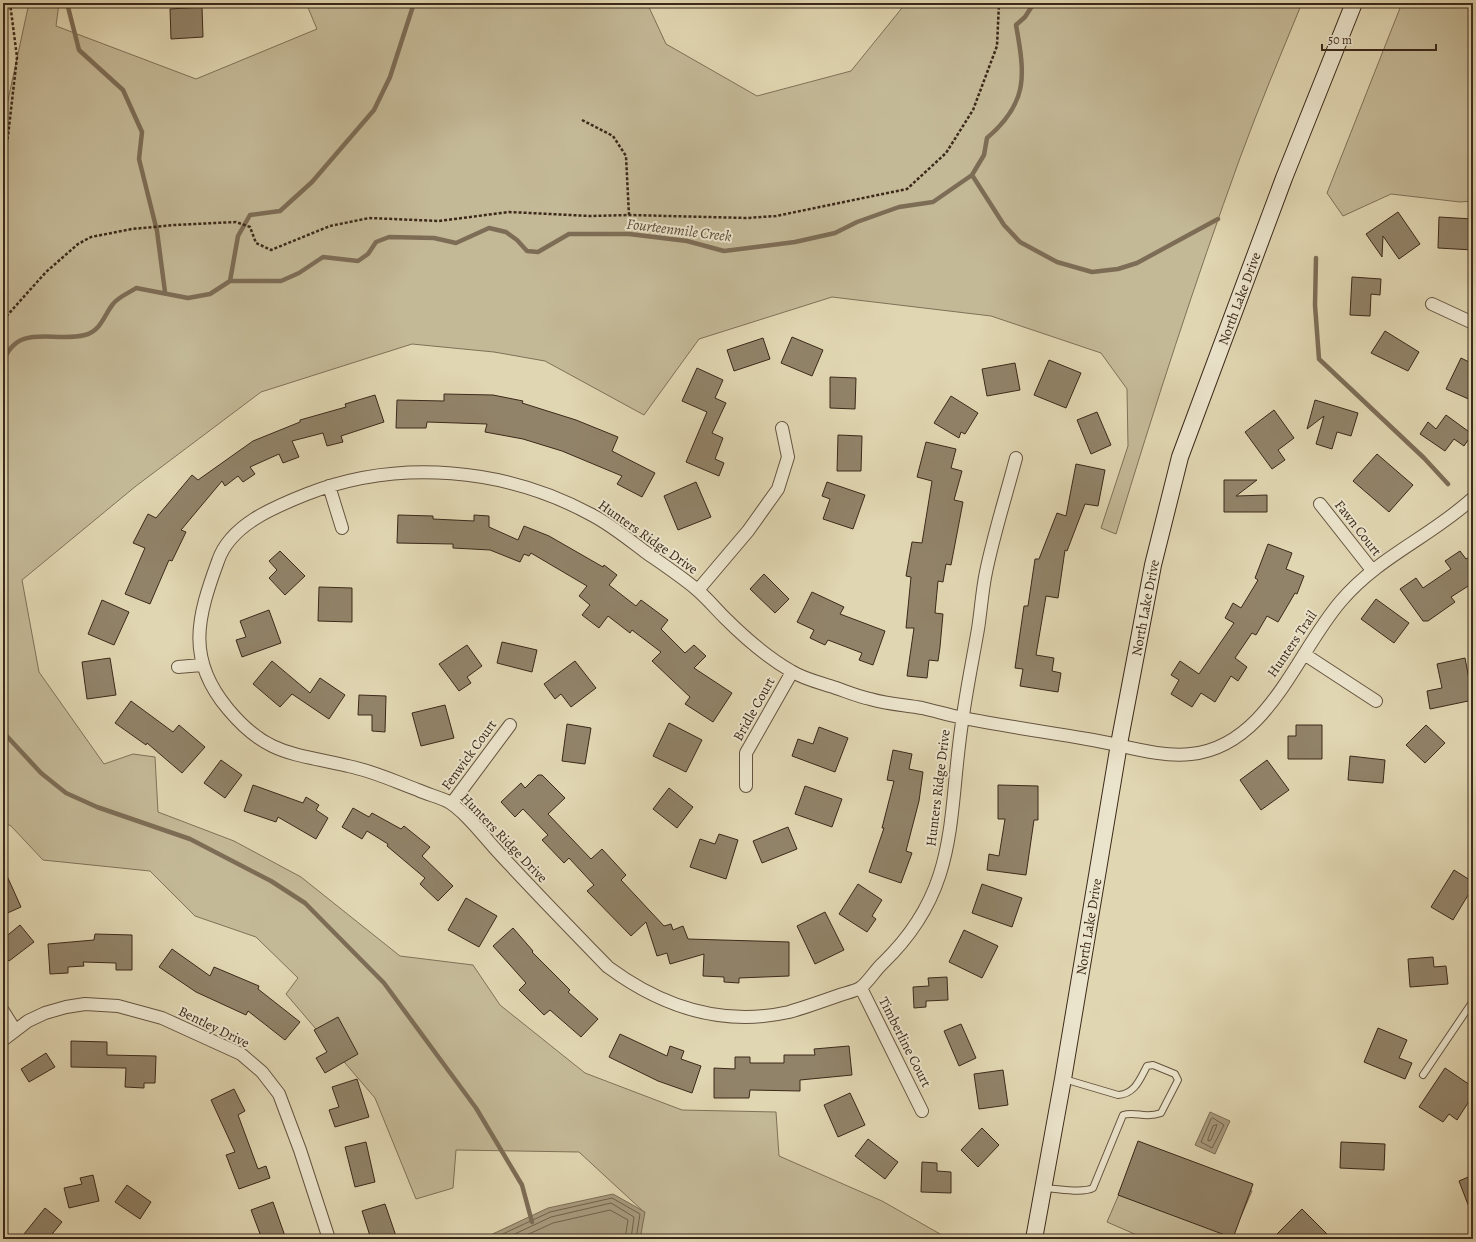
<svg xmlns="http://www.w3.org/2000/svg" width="1476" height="1242" viewBox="0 0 1476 1242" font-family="Alegreya,serif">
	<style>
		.green { fill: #c4b997; stroke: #807158 }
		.water { fill: #a89b7e; stroke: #7d6d56 }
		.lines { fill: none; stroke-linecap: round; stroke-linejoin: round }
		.shore { stroke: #72624c; stroke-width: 1 }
		.stream { stroke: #7d6d56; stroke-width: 4.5 }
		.building { fill: #918369; stroke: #3c291a }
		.service-casing { stroke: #655440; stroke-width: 8 }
		.minor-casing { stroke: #655440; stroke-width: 14 }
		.secondary-casing { stroke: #3c291a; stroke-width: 18 }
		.path { stroke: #3c291a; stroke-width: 2.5; stroke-dasharray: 3 2; stroke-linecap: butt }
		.service { stroke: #ebe4cc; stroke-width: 6 }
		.minor { stroke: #ebe4cc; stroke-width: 12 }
		.secondary { stroke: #ebe4cc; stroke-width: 16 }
		.labels { text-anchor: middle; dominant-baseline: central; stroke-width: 4; stroke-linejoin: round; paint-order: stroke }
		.street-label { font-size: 14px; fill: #3c291a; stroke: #ebe4cc }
		.water-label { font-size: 15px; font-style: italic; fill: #5c4b38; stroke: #ebe4cc }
	</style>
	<rect width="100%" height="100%" fill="#e0d6b1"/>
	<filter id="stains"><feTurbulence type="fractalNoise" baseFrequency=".005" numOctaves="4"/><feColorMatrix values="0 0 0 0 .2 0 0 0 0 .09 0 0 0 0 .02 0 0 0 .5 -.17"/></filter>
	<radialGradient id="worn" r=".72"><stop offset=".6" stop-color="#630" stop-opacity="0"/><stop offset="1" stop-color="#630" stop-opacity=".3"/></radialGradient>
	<path class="green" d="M 29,3 L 59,3 L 56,26 L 196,79 L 317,29 L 306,3 L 647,3 L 666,44 L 757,96 L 851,71 L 906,3 L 1302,3 C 1281,54 1259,106 1240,158 C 1195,282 1154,408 1116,534 L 1101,528 L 1128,446 L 1127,389 L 1101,353 L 991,316 L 832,297 L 699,339 L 644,415 L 545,361 L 494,352 L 412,344 L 261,392 L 136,486 L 22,580 L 39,672 L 104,764 L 133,754 L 155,757 L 158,812 L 234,841 L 301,877 L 400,956 L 473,965 L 500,1005 L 585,1073 L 682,1110 L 776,1112 L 779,1156 L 882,1201 L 949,1239 L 640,1239 L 644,1212 L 579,1152 L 456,1150 L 453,1188 L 416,1199 L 375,1098 L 286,994 L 298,978 L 256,937 L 195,916 L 150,871 L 43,860 L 11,826 L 3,822 L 3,123 Z
		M 1402,3 L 1473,3 L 1473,201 L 1460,202 L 1391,194 L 1343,216 L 1327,193 Z
		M 1141,1143 L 1252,1191 L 1231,1239 L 1219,1239 L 1214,1237 L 1213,1239 L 1146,1239 L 1107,1222 Z"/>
	<path class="water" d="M 1210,1112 L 1230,1121 L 1215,1154 L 1195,1145 Z
		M 613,1194 L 645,1212 L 640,1239 L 482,1239 L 548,1208 Z"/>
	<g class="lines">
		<path class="shore" d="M 1213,1118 L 1224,1125 L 1212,1148 L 1201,1142 L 1211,1119 Z
			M 1217,1125 L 1211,1140 L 1208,1141 L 1208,1139 L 1213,1126 Z
			M 492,1239 L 550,1212 L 612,1198 L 640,1214 L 636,1239
			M 504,1239 L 551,1217 L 611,1203 L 634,1217 L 631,1239
			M 518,1239 L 553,1223 L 610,1210 L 628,1220 L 625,1239"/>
		<path class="stream" d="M 67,3 L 79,50 L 123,90 L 142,132 L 139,159 L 157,231 L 165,292
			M 972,175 L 1004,225 L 1020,242 L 1057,262 L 1092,272 L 1118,269 L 1137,263 L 1218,219
			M 1316,258 L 1315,305 L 1319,359 L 1424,458 L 1448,484
			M 230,281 L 238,236 L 250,215 L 280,211 L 312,182 L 374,110 L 390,77 L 414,3
			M 3,362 C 18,322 53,343 85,335 C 101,331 104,315 113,304 C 118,297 129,293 136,288 L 188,298 L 210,294 L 230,281 L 281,281 L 299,273 L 323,257 L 358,261 L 368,254 L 376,242 L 389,237 L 434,238 L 456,243 L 489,228 L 506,232 L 517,240 L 527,251 L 538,252 L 569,234 L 629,234 L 687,241 L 724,251 L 795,242 L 835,233 L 857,222 L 899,207 L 933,202 L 972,175 L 984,155 L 987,138 C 1029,102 1025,75 1016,25 L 1025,17 L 1034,3
			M 3,732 L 41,773 L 66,793 L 97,807 L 190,839 L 271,881 L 305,903 L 384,983 L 476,1108 L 522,1185 L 532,1222"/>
	</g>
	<path class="building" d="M 202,7 L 203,37 L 171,39 L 170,9 Z
		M 1398,212 L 1420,244 L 1399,259 L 1383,236 L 1382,257 L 1366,234 Z
		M 1439,217 L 1473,219 L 1473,250 L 1438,248 Z
		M 1352,277 L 1381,279 L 1380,295 L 1371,294 L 1370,316 L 1350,315 Z
		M 1385,331 L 1419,352 L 1408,371 L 1371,353 Z
		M 792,337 L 823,350 L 812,376 L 781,363 Z
		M 763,338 L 770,359 L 734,371 L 727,350 Z
		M 1461,358 L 1473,364 L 1473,401 L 1446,389 Z
		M 1049,360 L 1081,373 L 1066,408 L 1034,395 Z
		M 1015,363 L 1020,390 L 987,396 L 982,369 Z
		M 697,368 L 723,380 L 715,398 L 726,403 L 712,433 L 723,438 L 715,459 L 724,463 L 719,476 L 686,462 L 707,412 L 682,401 Z
		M 830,377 L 856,378 L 855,409 L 830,408 Z
		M 444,394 L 493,395 L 523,401 L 522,403 L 576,420 L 618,437 L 612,451 L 655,473 L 642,497 L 617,484 L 622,476 L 562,451 L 523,439 L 485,432 L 487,424 L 427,422 L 426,428 L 396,428 L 397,400 L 444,401 Z
		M 375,395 L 384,422 L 341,436 L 343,442 L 327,446 L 323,433 L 292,441 L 299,457 L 283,463 L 279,454 L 250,467 L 255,474 L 243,482 L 238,476 L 225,486 L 222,481 L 181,530 L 186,532 L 172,561 L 169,560 L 150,604 L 125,594 L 145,548 L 133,543 L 148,514 L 156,518 L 192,475 L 198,480 L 253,441 L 300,422 L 300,420 L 346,407 L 345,404 Z
		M 951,396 L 978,413 L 965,434 L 961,432 L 959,438 L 934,423 Z
		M 1315,400 L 1358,413 L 1351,436 L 1337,432 L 1332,449 L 1316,444 L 1324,416 L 1307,429 Z
		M 1274,410 L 1294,438 L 1278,450 L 1285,460 L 1272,469 L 1245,432 Z
		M 1097,412 L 1111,445 L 1091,454 L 1077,420 Z
		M 1446,415 L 1472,434 L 1464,446 L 1454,439 L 1445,451 L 1420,434 L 1428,422 L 1436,429 Z
		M 838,435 L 862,436 L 861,471 L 837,471 Z
		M 926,442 L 956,449 L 951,468 L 962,471 L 954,500 L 963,502 L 951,565 L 946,564 L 943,582 L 938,581 L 935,613 L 943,614 L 940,647 L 938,661 L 929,660 L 927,678 L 907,676 L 914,628 L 906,628 L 911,577 L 906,576 L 912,542 L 922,543 L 932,481 L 917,477 Z
		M 1377,454 L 1413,485 L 1389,512 L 1353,481 Z
		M 1076,464 L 1105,470 L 1098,506 L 1085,504 L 1067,551 L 1065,550 L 1058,598 L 1046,596 L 1036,655 L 1054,658 L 1052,671 L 1061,673 L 1058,692 L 1020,686 L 1023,669 L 1015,668 L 1024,606 L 1028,606 L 1035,559 L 1039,559 L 1057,513 L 1066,516 Z
		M 1224,480 L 1257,480 L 1236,496 L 1267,495 L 1267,512 L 1224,512 Z
		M 696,482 L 711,517 L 678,530 L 664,496 Z
		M 827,482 L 865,495 L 853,529 L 823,519 L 830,499 L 822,496 Z
		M 398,515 L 433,516 L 433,519 L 474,521 L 474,515 L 489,516 L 489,527 L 518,540 L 524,526 L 549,536 L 603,567 L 604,565 L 617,575 L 609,585 L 636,606 L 641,600 L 668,620 L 661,629 L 685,653 L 694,645 L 706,656 L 694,668 L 732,693 L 713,722 L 685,704 L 690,697 L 652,661 L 661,652 L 632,630 L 630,633 L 608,616 L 599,628 L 582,615 L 590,605 L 579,596 L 587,586 L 531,553 L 529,556 L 524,554 L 520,562 L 490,550 L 453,548 L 453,544 L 397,543 Z
		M 1268,544 L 1292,553 L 1286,569 L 1304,576 L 1297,594 L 1295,593 L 1278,622 L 1267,616 L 1256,635 L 1252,633 L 1235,658 L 1247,667 L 1238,681 L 1231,676 L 1215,702 L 1201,693 L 1192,707 L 1171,694 L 1179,680 L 1171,675 L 1180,661 L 1199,674 L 1234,623 L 1225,618 L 1233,603 L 1241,608 L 1258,580 L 1255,578 Z
		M 280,551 L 305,576 L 285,595 L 269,578 L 277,570 L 269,561 Z
		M 1460,551 L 1466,559 L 1473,555 L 1473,583 L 1451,597 L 1455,602 L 1428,621 L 1423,621 L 1400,589 L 1416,578 L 1423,588 L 1451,569 L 1445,561 Z
		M 764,574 L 789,599 L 775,613 L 750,589 Z
		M 319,587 L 352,588 L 352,622 L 318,621 Z
		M 812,592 L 844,607 L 840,614 L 885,631 L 873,665 L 859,660 L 862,653 L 828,640 L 825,645 L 810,638 L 814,630 L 797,622 Z
		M 1376,599 L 1409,623 L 1394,643 L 1361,619 Z
		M 102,600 L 129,612 L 114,645 L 88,634 Z
		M 269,610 L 281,643 L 242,657 L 236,640 L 246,637 L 240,621 Z
		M 502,642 L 537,650 L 532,672 L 497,663 Z
		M 467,645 L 482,666 L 467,677 L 471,683 L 459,691 L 439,664 Z
		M 110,658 L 116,695 L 87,699 L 82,662 Z
		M 1465,658 L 1473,700 L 1430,709 L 1427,691 L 1442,688 L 1437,664 Z
		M 272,661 L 310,693 L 320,678 L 345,695 L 329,719 L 292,694 L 280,707 L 253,684 Z
		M 575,661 L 596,688 L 571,707 L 561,694 L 555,699 L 544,684 Z
		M 359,695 L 386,696 L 385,732 L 372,731 L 372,715 L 358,715 Z
		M 131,701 L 173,732 L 179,725 L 205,747 L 182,773 L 147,743 L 146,745 L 115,723 Z
		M 445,705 L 454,738 L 421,746 L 412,713 Z
		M 669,723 L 702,740 L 686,772 L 653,756 Z
		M 567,724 L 591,728 L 585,764 L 562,761 Z
		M 1296,725 L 1322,725 L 1322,759 L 1288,759 L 1288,736 L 1296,736 Z
		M 1426,725 L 1445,743 L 1425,763 L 1406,745 Z
		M 819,727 L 848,738 L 835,772 L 792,756 L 798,739 L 813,744 Z
		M 893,750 L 912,754 L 909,769 L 923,772 L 919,801 L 906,851 L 912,853 L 901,883 L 869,872 L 884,828 L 882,828 L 894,781 L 887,780 Z
		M 1350,756 L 1385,760 L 1383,783 L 1348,780 Z
		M 221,760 L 242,775 L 225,798 L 204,783 Z
		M 1267,760 L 1289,790 L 1261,810 L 1240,780 Z
		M 538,775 L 542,775 L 565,798 L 548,814 L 591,859 L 602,849 L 626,875 L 621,880 L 664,926 L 671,924 L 673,930 L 683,926 L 688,939 L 789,942 L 789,976 L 739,978 L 739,983 L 724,982 L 724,977 L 703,976 L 704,954 L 670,964 L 667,953 L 657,956 L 646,922 L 631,936 L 587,891 L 594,885 L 569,858 L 564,863 L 542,840 L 548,835 L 523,809 L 515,817 L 501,802 L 521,783 L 525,788 Z
		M 253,785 L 303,803 L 306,797 L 319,805 L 316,810 L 328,818 L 316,839 L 278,817 L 276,822 L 244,811 Z
		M 998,785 L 1038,786 L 1038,820 L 1034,820 L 1026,875 L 987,870 L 989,854 L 999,856 L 1005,819 L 998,819 Z
		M 805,786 L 842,799 L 832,827 L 795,814 Z
		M 669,788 L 693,807 L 677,828 L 653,809 Z
		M 353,808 L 369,817 L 372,813 L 401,829 L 404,826 L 430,847 L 422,856 L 453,886 L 438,901 L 420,884 L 425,878 L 387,846 L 388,844 L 367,831 L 362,839 L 342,827 Z
		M 788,827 L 797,849 L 762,863 L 753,841 Z
		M 719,834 L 738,840 L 726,879 L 690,867 L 700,839 L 715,844 Z
		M 3,867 L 21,907 L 3,915 Z
		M 1454,870 L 1473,882 L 1473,887 L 1453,920 L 1431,907 Z
		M 858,884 L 882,900 L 872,916 L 876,919 L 867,932 L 839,914 Z
		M 982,884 L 1022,898 L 1012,927 L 972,913 Z
		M 466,898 L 497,916 L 479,947 L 448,930 Z
		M 825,912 L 844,950 L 815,964 L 797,926 Z
		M 20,925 L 34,942 L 9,961 L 3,954 L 3,939 Z
		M 513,928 L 533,951 L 532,952 L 570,990 L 568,992 L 598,1019 L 581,1037 L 550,1010 L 544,1015 L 519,990 L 526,983 L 493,946 Z
		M 964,930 L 998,946 L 982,978 L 949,962 Z
		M 95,934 L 132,935 L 132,970 L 116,970 L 116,963 L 83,962 L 84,966 L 68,967 L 68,973 L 50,974 L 48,944 L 94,940 Z
		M 172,949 L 210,976 L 214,967 L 259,986 L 258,989 L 300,1022 L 285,1040 L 248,1011 L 246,1015 L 196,992 L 159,967 Z
		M 1433,957 L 1434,967 L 1446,966 L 1448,984 L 1410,987 L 1408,959 Z
		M 947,977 L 948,1000 L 926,1001 L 926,1007 L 914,1008 L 913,987 L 929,986 L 928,978 Z
		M 338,1017 L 358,1054 L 325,1073 L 316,1058 L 327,1052 L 314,1030 Z
		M 961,1024 L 976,1058 L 959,1066 L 944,1031 Z
		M 1378,1028 L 1407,1040 L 1399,1058 L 1412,1063 L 1405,1079 L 1364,1062 Z
		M 620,1034 L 667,1056 L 670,1046 L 684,1051 L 681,1059 L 701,1066 L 692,1093 L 658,1081 L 609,1057 Z
		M 71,1041 L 107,1042 L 107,1055 L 156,1056 L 155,1083 L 144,1083 L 144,1088 L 125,1087 L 126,1068 L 71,1067 Z
		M 849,1046 L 852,1075 L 800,1080 L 800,1091 L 750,1090 L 749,1098 L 714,1098 L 714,1068 L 735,1069 L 735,1057 L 750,1057 L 750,1063 L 784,1063 L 784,1055 L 815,1055 L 814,1049 Z
		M 46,1053 L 55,1067 L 29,1082 L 21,1069 Z
		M 1445,1068 L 1473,1087 L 1473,1095 L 1457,1120 L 1449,1114 L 1443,1122 L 1419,1107 Z
		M 1003,1070 L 1008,1105 L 979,1109 L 974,1074 Z
		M 357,1079 L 369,1117 L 335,1127 L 329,1110 L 339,1107 L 332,1087 Z
		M 234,1089 L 245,1111 L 238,1115 L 258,1169 L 266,1166 L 270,1178 L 239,1189 L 226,1155 L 235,1152 L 211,1100 Z
		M 850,1093 L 865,1125 L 838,1137 L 824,1105 Z
		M 982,1128 L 999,1145 L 978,1167 L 961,1150 Z
		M 868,1139 L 898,1162 L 885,1179 L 855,1156 Z
		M 1138,1141 L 1253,1184 L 1233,1238 L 1118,1195 Z
		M 366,1142 L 375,1182 L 355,1187 L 345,1147 Z
		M 1341,1142 L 1385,1144 L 1384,1170 L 1340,1168 Z
		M 922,1162 L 937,1163 L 937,1171 L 951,1172 L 951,1193 L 921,1192 Z
		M 93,1175 L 99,1201 L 69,1208 L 64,1188 L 82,1184 L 80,1178 Z
		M 1473,1175 L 1473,1215 L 1472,1215 L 1459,1181 Z
		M 127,1185 L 151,1202 L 140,1219 L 115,1202 Z
		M 273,1202 L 286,1239 L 262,1239 L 251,1210 Z
		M 385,1204 L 397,1239 L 371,1239 L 362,1211 Z
		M 45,1208 L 62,1222 L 48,1239 L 31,1239 L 24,1234 Z
		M 1302,1209 L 1332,1239 L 1272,1239 Z"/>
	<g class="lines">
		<defs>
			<path id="service" d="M 1423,1075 L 1473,1001
				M 1043,1188 C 1056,1188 1082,1194 1093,1188 L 1123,1115 C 1136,1111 1145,1119 1161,1113 L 1178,1080 L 1175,1074 L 1153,1065 L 1147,1066 C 1140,1079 1135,1094 1118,1095 L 1064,1079"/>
			<path id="minor" d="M 1432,304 L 1473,323
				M 1016,458 C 1006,496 994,533 986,572 C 982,591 981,610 978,629 C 973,658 967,687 963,716 C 947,814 962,887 883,963 C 875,970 868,983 860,988 C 855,991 846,993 840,995 C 823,1001 806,1007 789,1012 C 722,1027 662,1007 608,967 C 572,930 535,892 499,853 C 485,838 465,811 447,801 C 438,797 427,794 418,790 C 394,781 373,771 348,766 C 294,753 267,756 228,709 C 186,659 197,618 218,561 C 230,525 274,507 307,494 C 399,458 506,468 592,515 C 611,525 627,538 644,551 C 661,563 679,575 695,588 C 706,597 715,608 725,618 C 744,637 767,657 791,671 C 802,678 817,682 830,686 C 843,690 856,696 870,699 C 887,704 904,705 922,708 C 935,711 949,715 963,718 C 1004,726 1046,732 1087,739 C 1120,744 1159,758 1191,754 C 1268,746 1296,653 1341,601 C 1378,557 1432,536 1473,498
				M 329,486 L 342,528
				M 1320,504 L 1372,570
				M 698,590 L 748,531 L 778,489 L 788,457 L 782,428
				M 1304,654 L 1376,701
				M 178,667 L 202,665
				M 746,786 L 746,753 L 792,672
				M 452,803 L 510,725
				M 861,988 L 922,1111
				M 3,1011 L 15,1030
				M 3,1040 L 28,1021 L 45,1013 L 66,1007 L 85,1004 L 118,1006 L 162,1018 L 241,1054 L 262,1072 L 279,1094 L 300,1150 L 329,1239"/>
			<g id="secondary">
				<path id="s1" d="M 1034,1239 L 1063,1079 L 1119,744 L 1153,565 L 1180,457 L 1284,178 L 1354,3"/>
			</g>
		</defs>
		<use href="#service" class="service-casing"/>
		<use href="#minor" class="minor-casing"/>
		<use href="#secondary" class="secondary-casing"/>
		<path class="path" d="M 582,120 L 613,136 L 626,156 L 629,215
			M 3,164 L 8,136 L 17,57 L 10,3
			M 3,320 L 46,272 L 78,244 L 91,237 L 132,229 L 174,225 L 236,222 L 250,227 L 256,243 L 271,250 L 330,226 L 369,218 L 439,221 L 509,212 L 590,216 L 629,215 L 747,218 L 776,216 L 907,189 L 946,153 L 973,110 L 997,46 L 999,3"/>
		<use href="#service" class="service"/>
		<use href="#minor" class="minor"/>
		<use href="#secondary" class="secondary"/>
	</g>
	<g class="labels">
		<g class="street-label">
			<text stroke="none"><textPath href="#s1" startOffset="965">North Lake Drive</textPath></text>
			<text transform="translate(1358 528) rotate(52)">Fawn Court</text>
			<text transform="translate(648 537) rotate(35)">Hunters Ridge Drive</text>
			<text stroke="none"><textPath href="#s1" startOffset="641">North Lake Drive</textPath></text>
			<text transform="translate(1292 644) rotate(-56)">Hunters Trail</text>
			<text transform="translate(754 709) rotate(-61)">Bridle Court</text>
			<text transform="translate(469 755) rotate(-54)">Fenwick Court</text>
			<text transform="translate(938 788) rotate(-83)">Hunters Ridge Drive</text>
			<text transform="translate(504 838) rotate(46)">Hunters Ridge Drive</text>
			<text stroke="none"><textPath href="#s1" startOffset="317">North Lake Drive</textPath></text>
			<text transform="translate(214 1027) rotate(26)">Bentley Drive</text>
			<text transform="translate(905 1042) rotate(63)">Timberline Court</text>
		</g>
		<g class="water-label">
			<text transform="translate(679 230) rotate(7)">Fourteenmile Creek</text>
		</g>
	</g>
	<rect width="1476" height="1242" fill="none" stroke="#e0d6b1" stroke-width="16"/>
	<rect x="4" y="4" width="1468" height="1234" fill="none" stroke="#3c291a" stroke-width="2"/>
	<rect x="8" y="8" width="1460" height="1226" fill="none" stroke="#3c291a"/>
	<path d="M1322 44v6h114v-6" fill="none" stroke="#3c291a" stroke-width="2"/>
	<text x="1328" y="44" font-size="12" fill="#3c291a" stroke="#ebe4cc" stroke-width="3" paint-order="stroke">50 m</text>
	<rect width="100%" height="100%" filter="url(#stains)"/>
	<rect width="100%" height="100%" fill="url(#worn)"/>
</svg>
